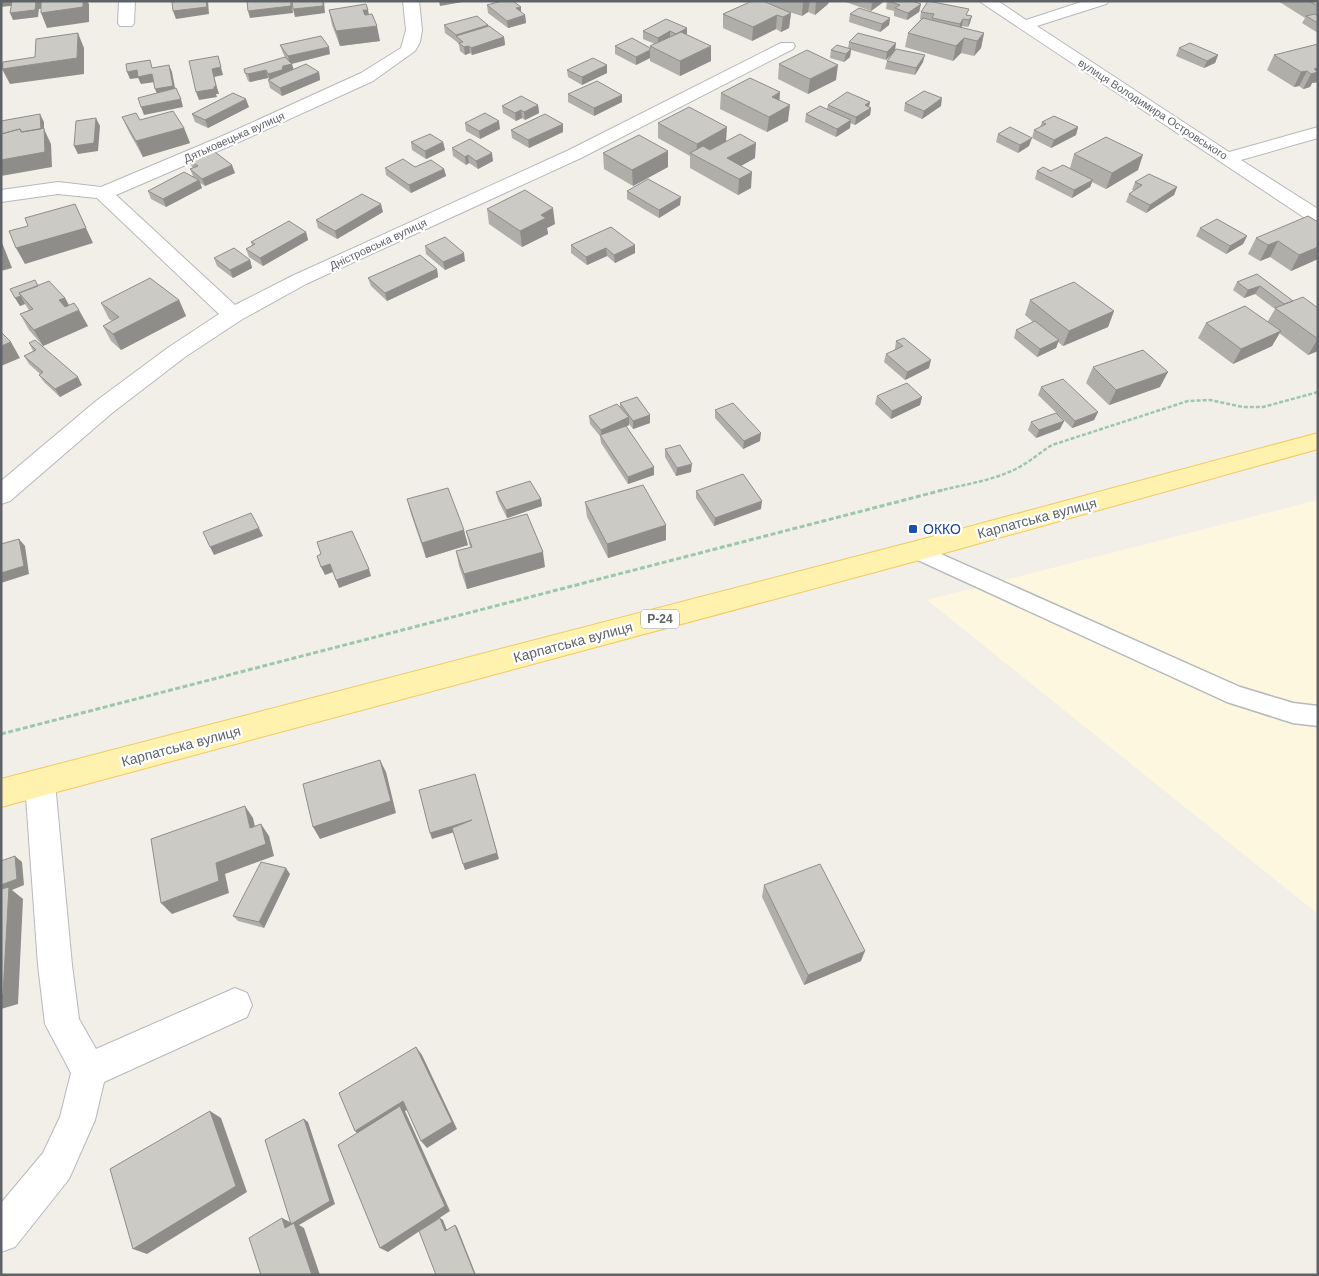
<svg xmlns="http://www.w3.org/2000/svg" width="1319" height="1276" viewBox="0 0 1319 1276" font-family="Helvetica,sans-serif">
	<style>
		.commercial { fill: #fef7e0 }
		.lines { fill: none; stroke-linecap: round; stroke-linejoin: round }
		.lane-casing { stroke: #b5b8bc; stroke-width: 3 }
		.street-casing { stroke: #b5b8bc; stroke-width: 2 }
		.primary-casing { stroke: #f2c960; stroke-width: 2 }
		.path-far1 { stroke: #9cc7a9; stroke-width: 2.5; stroke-dasharray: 4 2; stroke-linecap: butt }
		.path { stroke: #9cc7a9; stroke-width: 3; stroke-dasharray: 5 2.5; stroke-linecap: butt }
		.lane { fill: #fff; fill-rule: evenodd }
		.street { fill: #fff; fill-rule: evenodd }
		.primary { fill: #fff2af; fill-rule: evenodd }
		.wall { fill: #afaea9 }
		.shaded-wall { fill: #8f8d8a }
		.building { fill: #cccac5; stroke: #8f8d8a }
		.transit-dot { fill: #1a4fb4; stroke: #fff; stroke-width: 2 }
		.labels { text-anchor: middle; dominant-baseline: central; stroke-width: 4.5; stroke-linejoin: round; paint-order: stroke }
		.far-street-label { font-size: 11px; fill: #5f6368; stroke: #fff }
		.shield { fill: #fff; stroke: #8f9295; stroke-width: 1 }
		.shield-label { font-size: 12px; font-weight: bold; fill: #5f6368 }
		.street-label { font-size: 14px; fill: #5f6368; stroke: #fff }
		.transit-label { font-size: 14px; fill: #164399; stroke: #fff; text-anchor: start }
	</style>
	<rect width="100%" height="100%" fill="#f1efe8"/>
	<path class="commercial" d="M 1318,500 L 1318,914 L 927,600 Z"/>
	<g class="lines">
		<defs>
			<path id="lane" d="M 916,543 L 1240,687 L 1293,703 L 1318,706 L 1318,726 L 1293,723 L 1227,702 L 909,556 L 906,551 L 909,546 Z"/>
			<path id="street" d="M 119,1 L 135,1 L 134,23 L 132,26 L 120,26 L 118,23 Z
				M 403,1 L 419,1 L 422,30 L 420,42 L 415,51 L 373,81 L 239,142 L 116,195 L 235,305 L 292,276 L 569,150 L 781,43 L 793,43 L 795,46 L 793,49 L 581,158 L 306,284 L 241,320 L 185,357 L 112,413 L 10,501 L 1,504 L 1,481 L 96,401 L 169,347 L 219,314 L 97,198 L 58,194 L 1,202 L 1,190 L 58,182 L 101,187 L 227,134 L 361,73 L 401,48 L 406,30 Z
				M 979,1 L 998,1 L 1026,20 L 1084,1 L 1109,1 L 1106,4 L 1037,26 L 1229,152 L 1318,127 L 1318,138 L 1241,160 L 1318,209 L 1318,224 L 1311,222 Z
				M 40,770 L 51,773 L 55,783 L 72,965 L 79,1019 L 96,1049 L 235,988 L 247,993 L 252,1005 L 247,1017 L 104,1082 L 95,1120 L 69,1179 L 15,1247 L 1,1252 L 1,1203 L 43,1153 L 60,1117 L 71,1073 L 45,1024 L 38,965 L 25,783 L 29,773 Z"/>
			<path id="primary" d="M 1318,433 L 1318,449 L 916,561 L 1,807 L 1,779 L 916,541 Z"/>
		</defs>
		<use href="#lane" class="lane-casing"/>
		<use href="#street" class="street-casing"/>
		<use href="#primary" class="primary-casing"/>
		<path class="path-far1" d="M 938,491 C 966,484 998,480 1023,465 C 1033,459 1042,451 1052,445 L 1188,401 L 1210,400 L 1243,407 L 1263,407 L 1318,392"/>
		<path class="path" d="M 1,734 L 943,490"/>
		<use href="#lane" class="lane"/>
		<use href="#street" class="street"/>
		<use href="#primary" class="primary"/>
	</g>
	<path class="wall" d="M 769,1 L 829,1 L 828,4 L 815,15 L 808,12 L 802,16 L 786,11 L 791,13 L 789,28 L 781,32 L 776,29 L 752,41 L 723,28 L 723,14 L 769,4 Z
		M 843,1 L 883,1 L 882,3 L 871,11 Z
		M 887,1 L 921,4 L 919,12 L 907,20 L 894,16 L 894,11 L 886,9 Z
		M 1278,1 L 1318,1 L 1318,33 L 1302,23 L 1305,18 Z
		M 487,5 L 521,12 L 525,15 L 526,23 L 508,28 L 488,13 Z
		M 329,10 L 369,14 L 380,41 L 340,46 L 332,25 Z
		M 921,12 L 968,15 L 970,23 L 968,27 L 962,26 L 961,28 L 984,33 L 981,48 L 974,56 L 961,53 L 953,61 L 905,47 L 908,33 L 921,19 L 920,19 Z
		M 850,14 L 890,18 L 889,25 L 880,32 L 849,22 Z
		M 444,25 L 488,25 L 489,26 L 504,37 L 505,45 L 472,55 L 470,53 L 465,55 L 460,51 L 459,45 L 457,42 L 445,33 Z
		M 687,28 L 687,35 L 711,61 L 680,76 L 650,61 L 650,58 L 636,65 L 615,54 L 615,46 L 650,48 L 650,46 L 655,44 L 643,39 L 643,31 Z
		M 849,42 L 895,49 L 923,62 L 915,75 L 885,69 L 887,61 L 892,53 L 886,60 L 851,50 L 850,57 L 844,62 L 830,58 L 831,50 L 848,49 Z
		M 1318,44 L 1318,82 L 1312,83 L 1310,87 L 1303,89 L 1299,86 L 1294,87 L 1267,70 L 1274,55 Z
		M 280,45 L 330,54 L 292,64 L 293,70 L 319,72 L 320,80 L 282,96 L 270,88 L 268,80 L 269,79 L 268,78 L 250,82 L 248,81 L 245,73 L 286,59 L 283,53 Z
		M 1179,48 L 1218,55 L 1215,63 L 1204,68 L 1176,56 Z
		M 779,64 L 836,80 L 808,94 L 778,79 Z
		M 607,65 L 607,73 L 582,85 L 568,77 L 567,70 Z
		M 721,93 L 780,100 L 788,121 L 767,132 L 720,109 Z
		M 568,94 L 622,102 L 594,116 L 568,102 Z
		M 870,102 L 869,106 L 871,108 L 870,115 L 855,125 L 850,123 L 850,128 L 836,137 L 805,122 L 806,114 L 827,109 L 828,105 Z
		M 905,103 L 941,106 L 922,119 L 904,111 Z
		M 538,105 L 539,113 L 525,120 L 522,118 L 516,121 L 503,113 L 502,106 Z
		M 249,107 L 208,128 L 195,122 L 192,114 Z
		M 122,117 L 184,128 L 190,143 L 143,157 L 129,132 Z
		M 1042,122 L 1078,127 L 1076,135 L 1051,148 L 1032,138 L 1034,130 L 1040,127 Z
		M 465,123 L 500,129 L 480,139 L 466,131 Z
		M 658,123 L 727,141 L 755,158 L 741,166 L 751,188 L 738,195 L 690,168 L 690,156 L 658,138 Z
		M 511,130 L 563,132 L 529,148 L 512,138 Z
		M 998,134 L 1029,146 L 1018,153 L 996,142 Z
		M 411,142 L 443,142 L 445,150 L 426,159 L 412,150 Z
		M 452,148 L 493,161 L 478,169 L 469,163 L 466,165 L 453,156 Z
		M 668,151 L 668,167 L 633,186 L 604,169 L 603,153 Z
		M 1074,154 L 1138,170 L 1106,189 L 1092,182 L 1090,187 L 1072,198 L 1035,179 L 1037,171 L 1051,171 L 1070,168 Z
		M 189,159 L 235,173 L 205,186 L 200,183 L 202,188 L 166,207 L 151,199 L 148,191 L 193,176 L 190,169 L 193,168 L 192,167 Z
		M 415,167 L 444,169 L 446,176 L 411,193 L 386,175 L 385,168 Z
		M 1135,182 L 1177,187 L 1174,195 L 1146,213 L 1126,202 L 1129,194 L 1134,191 L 1132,190 Z
		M 627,191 L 680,205 L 659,218 L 627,199 Z
		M 487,209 L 555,224 L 547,228 L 548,234 L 522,247 L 489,224 Z
		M 383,212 L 337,239 L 318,228 L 316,220 Z
		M 1318,222 L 1318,259 L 1291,271 L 1270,257 L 1260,261 L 1248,254 L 1256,238 Z
		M 611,227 L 635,253 L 615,263 L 607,256 L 587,265 L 571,253 L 571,245 Z
		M 1200,228 L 1247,236 L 1243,244 L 1226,254 L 1196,236 Z
		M 306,232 L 308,240 L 263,266 L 249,257 L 246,249 L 252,245 L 251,242 Z
		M 425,246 L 465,261 L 445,270 L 426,254 Z
		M 214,258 L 250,260 L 252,268 L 233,278 L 217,266 Z
		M 437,269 L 438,277 L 387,301 L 371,286 L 368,278 Z
		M 1257,274 L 1293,301 L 1318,308 L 1318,351 L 1308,355 L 1279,333 L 1272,346 L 1233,364 L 1198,338 L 1206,323 L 1268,321 L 1275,309 L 1255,294 L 1244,298 L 1233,290 L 1237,282 Z
		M 38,286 L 65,298 L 69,305 L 88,326 L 43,346 L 29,330 L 20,314 L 29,310 L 25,304 L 20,306 L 10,289 Z
		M 179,300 L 186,316 L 121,350 L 111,341 L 103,326 L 112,321 L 109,319 L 101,303 Z
		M 1030,300 L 1114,311 L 1108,327 L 1063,346 L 1058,342 L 1056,348 L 1037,357 L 1014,338 L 1016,330 L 1033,322 L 1025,315 Z
		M 896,341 L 929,368 L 905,380 L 884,362 L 886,354 L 895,350 L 895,349 Z
		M 29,343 L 82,385 L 60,397 L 44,382 L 39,375 L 40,374 L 29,364 L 24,356 L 33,351 Z
		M 1093,367 L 1160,387 L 1109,405 L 1086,383 Z
		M 1041,387 L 1098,412 L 1094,420 L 1072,428 L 1038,395 Z
		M 877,396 L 922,397 L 920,405 L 891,419 L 875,404 Z
		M 620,403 L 650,415 L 650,423 L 633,429 L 629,424 L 629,425 L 626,427 L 654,467 L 654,475 L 628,484 L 601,443 L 600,436 L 590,424 L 589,416 L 620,407 Z
		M 715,410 L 760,441 L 743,449 L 715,418 Z
		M 1064,421 L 1060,429 L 1036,438 L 1028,430 L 1031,422 Z
		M 665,449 L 691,472 L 676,476 L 665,457 Z
		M 696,491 L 761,509 L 714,526 L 696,498 Z
		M 496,492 L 541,499 L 542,506 L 507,518 L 498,500 Z
		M 407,499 L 468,545 L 426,558 L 411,514 Z
		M 585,502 L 666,525 L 666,540 L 608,558 L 587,517 Z
		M 466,531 L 545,567 L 467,589 L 459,566 L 456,551 L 470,547 Z
		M 290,874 L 264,928 L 238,921 L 233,916 Z
		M 764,885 L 861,961 L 804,985 L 762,897 Z"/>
	<path class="shaded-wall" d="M 1,1 L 48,1 L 44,8 L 39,9 L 38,17 L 13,20 L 10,13 L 36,3 L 1,7 Z
		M 83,1 L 87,1 L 89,4 L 89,22 L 47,28 L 41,13 Z
		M 206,1 L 208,1 L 209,14 L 176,19 L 173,11 Z
		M 291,1 L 292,4 L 293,13 L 250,18 L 248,11 Z
		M 324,1 L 325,13 L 295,17 L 293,9 Z
		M 439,1 L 468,1 L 440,6 Z
		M 804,1 L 810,1 L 808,12 L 802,16 L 803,2 Z
		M 816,1 L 829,1 L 828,4 L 815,15 Z
		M 875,1 L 883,1 L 882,3 L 871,11 L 872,3 Z
		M 921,4 L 919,12 L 907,20 L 908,13 Z
		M 521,7 L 521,14 L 516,8 Z
		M 363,10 L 368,10 L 371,24 L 366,25 Z
		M 791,13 L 789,28 L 781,32 L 783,17 Z
		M 525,15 L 526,23 L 508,28 L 507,21 Z
		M 777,15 L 776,29 L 752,41 L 753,27 Z
		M 972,16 L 970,23 L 968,27 L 969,20 Z
		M 890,18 L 889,25 L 880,32 L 882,24 Z
		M 963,19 L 962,26 L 959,31 L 960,24 Z
		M 488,25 L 489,32 L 456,36 L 457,42 L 456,35 Z
		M 377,26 L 380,41 L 340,46 L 336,31 Z
		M 687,28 L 687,36 L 676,34 Z
		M 670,31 L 670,39 L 658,45 L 658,38 Z
		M 78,33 L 84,48 L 84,74 L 10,84 L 2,69 L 77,58 Z
		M 984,33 L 981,48 L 974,56 L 977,41 Z
		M 504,37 L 505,45 L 472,55 L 471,48 Z
		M 964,38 L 961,53 L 953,61 L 956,46 Z
		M 896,43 L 895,51 L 886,60 L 887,52 Z
		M 469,46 L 470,53 L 465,55 L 464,47 Z
		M 711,46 L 711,61 L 680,76 L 680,61 Z
		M 329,47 L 330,54 L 290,64 L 288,56 Z
		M 851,49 L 850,57 L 844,62 L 846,54 Z
		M 650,50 L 650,58 L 636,65 L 636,57 Z
		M 925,55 L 923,62 L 915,75 L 916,68 Z
		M 1218,55 L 1215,63 L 1204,68 L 1207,61 Z
		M 218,56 L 223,75 L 214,77 L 219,94 L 216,94 L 217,97 L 199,100 L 196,92 L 212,69 Z
		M 292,64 L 294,71 L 270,81 L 268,74 L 283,66 Z
		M 169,65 L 172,72 L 176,93 L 158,96 L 155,89 Z
		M 607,65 L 607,73 L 582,85 L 582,77 Z
		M 838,65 L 836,80 L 808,94 L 810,79 Z
		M 1318,68 L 1318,82 L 1312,83 L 1310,87 L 1303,89 L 1311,74 L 1314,69 Z
		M 137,70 L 152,74 L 155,82 L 141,84 L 138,78 L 130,79 L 127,72 Z
		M 266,70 L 268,78 L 250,82 L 248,74 Z
		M 1307,71 L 1299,86 L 1294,87 L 1301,72 Z
		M 319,72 L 320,80 L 282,96 L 280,88 Z
		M 780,92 L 779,108 L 772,97 Z
		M 622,95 L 622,102 L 594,116 L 594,108 Z
		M 942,98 L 941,106 L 922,119 L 924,111 Z
		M 181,99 L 183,107 L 144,115 L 141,107 Z
		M 246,99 L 249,107 L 208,128 L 205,120 Z
		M 870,102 L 868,110 L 871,108 L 870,115 L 855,125 L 856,117 L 865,105 Z
		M 538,105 L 539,113 L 525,120 L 524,112 Z
		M 790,105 L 788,121 L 767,132 L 769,117 Z
		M 521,110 L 522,118 L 516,121 L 515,113 Z
		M 40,114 L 44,122 L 44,129 L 51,144 L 52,167 L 1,176 L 1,160 L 2,144 Z
		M 96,118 L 100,126 L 98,151 L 78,154 L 74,146 Z
		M 851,120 L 850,128 L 836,137 L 837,129 Z
		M 499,121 L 500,129 L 480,139 L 479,131 Z
		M 563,124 L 563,132 L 529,148 L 528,140 Z
		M 727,127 L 726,142 L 696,156 L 697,144 Z
		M 1078,127 L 1076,135 L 1051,148 L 1054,140 Z
		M 184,128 L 190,143 L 143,157 L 136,141 Z
		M 1032,138 L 1029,146 L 1018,153 L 1020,145 Z
		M 443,142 L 445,150 L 426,159 L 425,151 Z
		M 756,143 L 755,158 L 728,173 L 727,158 Z
		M 668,151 L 668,167 L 633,186 L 632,170 Z
		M 492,153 L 493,161 L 478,169 L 476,161 Z
		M 468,155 L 469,163 L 466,165 L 465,157 Z
		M 1143,155 L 1138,170 L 1106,189 L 1112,173 Z
		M 232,165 L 235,173 L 205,186 L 202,179 Z
		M 444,169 L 446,176 L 411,193 L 409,185 Z
		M 752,172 L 751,188 L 738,195 L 739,179 Z
		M 199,180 L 202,188 L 166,207 L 163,199 Z
		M 1093,180 L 1090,187 L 1072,198 L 1074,190 Z
		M 1177,187 L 1174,195 L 1146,213 L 1150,205 Z
		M 681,197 L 680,205 L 659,218 L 659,210 Z
		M 75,204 L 93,243 L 25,264 L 16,248 Z
		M 381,204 L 383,212 L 337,239 L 335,231 Z
		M 553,208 L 555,224 L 547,228 L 548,234 L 522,247 L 520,231 L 541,215 Z
		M 306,232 L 308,240 L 263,266 L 260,258 Z
		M 1247,236 L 1243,244 L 1226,254 L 1230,246 Z
		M 1,240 L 12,268 L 1,271 Z
		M 1278,241 L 1270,257 L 1260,261 L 1268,245 Z
		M 635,245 L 635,253 L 615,263 L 614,255 Z
		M 1318,247 L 1318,259 L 1291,271 L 1299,255 Z
		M 606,248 L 607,256 L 587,265 L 586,257 Z
		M 464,253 L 465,261 L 445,270 L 443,262 Z
		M 250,260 L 252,268 L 233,278 L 230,270 Z
		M 437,269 L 438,277 L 387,301 L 385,293 Z
		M 1260,286 L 1255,294 L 1244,298 L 1248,290 Z
		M 21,296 L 25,304 L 20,306 L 15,298 Z
		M 65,298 L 73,313 L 79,310 L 88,326 L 43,346 L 34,330 L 59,300 Z
		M 179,300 L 186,316 L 121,350 L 113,334 Z
		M 1114,311 L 1108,327 L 1063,346 L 1069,331 Z
		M 1281,331 L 1272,346 L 1233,364 L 1241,349 Z
		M 1318,339 L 1318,351 L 1308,355 Z
		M 1059,340 L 1056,348 L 1037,357 L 1040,349 Z
		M 11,342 L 20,358 L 1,366 L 1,346 Z
		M 931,360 L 929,368 L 905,380 L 907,372 Z
		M 1168,372 L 1160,387 L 1109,405 L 1116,390 Z
		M 78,377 L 82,385 L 60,397 L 55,389 Z
		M 922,397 L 920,405 L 891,419 L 892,411 Z
		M 1098,412 L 1094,420 L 1072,428 L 1075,421 Z
		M 650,415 L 650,423 L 633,429 L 633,421 Z
		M 629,417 L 629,425 L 601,437 L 601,430 Z
		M 1064,421 L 1060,429 L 1036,438 L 1039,430 Z
		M 761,433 L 760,441 L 743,449 L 744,441 Z
		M 692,464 L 691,472 L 676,476 L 677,468 Z
		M 654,467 L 654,475 L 628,484 L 628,477 Z
		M 541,499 L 542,506 L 507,518 L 506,510 Z
		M 762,501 L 761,509 L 714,526 L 715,518 Z
		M 666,525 L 666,540 L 608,558 L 607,544 Z
		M 259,528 L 263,536 L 214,555 L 210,547 Z
		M 464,530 L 468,545 L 426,558 L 422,543 Z
		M 19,539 L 25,546 L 29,574 L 1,583 L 1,573 Z
		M 543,552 L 545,567 L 467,589 L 464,574 Z
		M 330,564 L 333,572 L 325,575 L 321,567 Z
		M 369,569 L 371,576 L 339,588 L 336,580 Z
		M 380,760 L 386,772 L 396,813 L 320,839 L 313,827 Z
		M 475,774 L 499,859 L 465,870 L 463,864 Z
		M 245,806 L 253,818 L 258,840 L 250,828 Z
		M 472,820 L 474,826 L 432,839 L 430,833 Z
		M 261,824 L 269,836 L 274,856 L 225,874 L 229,893 L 172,914 L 161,903 L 216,863 Z
		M 15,856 L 22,862 L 24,885 L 12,890 L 23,899 L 18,1004 L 1,1009 L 1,885 Z
		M 286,868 L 290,874 L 264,928 L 259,922 Z
		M 865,951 L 861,961 L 804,985 L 808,975 Z
		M 416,1047 L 422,1055 L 457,1129 L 427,1148 L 421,1141 Z
		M 403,1101 L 409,1109 L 405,1111 L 450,1211 L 388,1252 L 380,1248 L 362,1138 L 355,1131 Z
		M 210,1111 L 221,1118 L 247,1192 L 147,1254 L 133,1249 Z
		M 304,1119 L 308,1122 L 335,1204 L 299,1225 L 304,1228 L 320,1275 L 312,1275 L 285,1228 L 282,1218 L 292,1223 Z
		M 440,1218 L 443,1220 L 448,1233 L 445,1231 Z
		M 455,1225 L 457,1227 L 476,1275 L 475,1275 Z"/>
	<path class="building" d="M 12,1 L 36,1 L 35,10 L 10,13 Z
		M 41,1 L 83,1 L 83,7 L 41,13 Z
		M 179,1 L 206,1 L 207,7 L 173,11 L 172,2 Z
		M 247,1 L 291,1 L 291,6 L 248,11 Z
		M 292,1 L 323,1 L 323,6 L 293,9 Z
		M 502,1 L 513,1 L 521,7 L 516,8 L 525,15 L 507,21 L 487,5 Z
		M 752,1 L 763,1 L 791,13 L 783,17 L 777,15 L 753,27 L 723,14 Z
		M 866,1 L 875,1 L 872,3 Z
		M 888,1 L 912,1 L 921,4 L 908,13 L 895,8 L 900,5 Z
		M 928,1 L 969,9 L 966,15 L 972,16 L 969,20 L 963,19 L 960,24 L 932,18 L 934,14 L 921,12 Z
		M 1309,1 L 1318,1 L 1318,6 Z
		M 366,4 L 368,10 L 363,10 L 365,15 L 372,14 L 377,26 L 336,31 L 329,10 Z
		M 859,8 L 890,18 L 882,24 L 850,14 Z
		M 1315,14 L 1318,16 L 1318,23 L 1306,16 Z
		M 477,16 L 488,25 L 456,35 L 444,25 Z
		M 923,18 L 984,33 L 977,41 L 964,38 L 956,46 L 908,33 Z
		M 666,19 L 687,28 L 676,34 L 670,31 L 658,38 L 643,31 Z
		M 489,26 L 504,37 L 471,48 L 469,46 L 464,47 L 459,43 L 463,42 L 456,36 Z
		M 681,32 L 711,46 L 680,61 L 650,46 Z
		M 78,33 L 77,58 L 2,69 L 3,62 L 35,57 L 36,39 Z
		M 858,33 L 896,43 L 887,52 L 849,42 Z
		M 321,36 L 329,47 L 288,56 L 280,45 Z
		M 632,38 L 650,48 L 650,50 L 636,57 L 615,46 Z
		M 1190,43 L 1218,55 L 1207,61 L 1179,48 Z
		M 1318,44 L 1318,68 L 1314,69 L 1318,72 L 1311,74 L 1307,71 L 1301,72 L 1274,55 Z
		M 837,45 L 851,49 L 846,54 L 831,50 Z
		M 896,49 L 925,55 L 916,68 L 887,61 Z
		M 807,50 L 838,65 L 810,79 L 779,64 Z
		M 218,56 L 221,67 L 212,69 L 216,86 L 214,87 L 214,89 L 196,92 L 189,61 Z
		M 285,57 L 292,64 L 283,66 L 282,70 L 268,74 L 266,70 L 248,74 L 245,73 L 244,69 Z
		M 593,58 L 607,65 L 582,77 L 567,70 Z
		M 150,60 L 152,68 L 169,65 L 173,86 L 155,89 L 152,74 L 138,77 L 137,70 L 127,72 L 126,64 Z
		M 306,64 L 319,72 L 280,88 L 268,80 Z
		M 750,78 L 780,92 L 772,97 L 790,105 L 769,117 L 721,93 Z
		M 597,81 L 622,95 L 594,108 L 568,94 Z
		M 176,88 L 181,99 L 141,107 L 138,98 Z
		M 924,91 L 942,98 L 924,111 L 905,103 Z
		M 847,92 L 870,102 L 865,105 L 871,108 L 856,117 L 828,105 Z
		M 233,93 L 246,99 L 205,120 L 192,114 Z
		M 521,96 L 538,105 L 524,112 L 521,110 L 515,113 L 502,106 Z
		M 820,106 L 851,120 L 837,129 L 806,114 Z
		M 689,107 L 727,127 L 697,144 L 658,123 Z
		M 173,111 L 184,128 L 136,141 L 122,117 L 136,113 L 140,120 Z
		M 485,113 L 499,121 L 479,131 L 465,123 Z
		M 40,114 L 41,129 L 22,132 L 20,129 L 1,134 L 1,121 Z
		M 545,114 L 563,124 L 528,140 L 511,130 Z
		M 1054,116 L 1078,127 L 1054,140 L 1034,130 L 1046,124 L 1042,122 Z
		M 96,118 L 94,143 L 74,146 L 76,121 Z
		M 1010,127 L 1032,138 L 1020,145 L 998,134 Z
		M 44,128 L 45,152 L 1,160 L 1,134 L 20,129 L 21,132 Z
		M 430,134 L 443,142 L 425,151 L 411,142 Z
		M 740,134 L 756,143 L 727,158 L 752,172 L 739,179 L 690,153 L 703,146 L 710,150 Z
		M 639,135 L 668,151 L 632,170 L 603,153 Z
		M 1106,137 L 1143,155 L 1112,173 L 1074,154 Z
		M 470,139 L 492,153 L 476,161 L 468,155 L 465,157 L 452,148 Z
		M 211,149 L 232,165 L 202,179 L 190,169 L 198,166 L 189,159 Z
		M 403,159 L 415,167 L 431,160 L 444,169 L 409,185 L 385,168 Z
		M 1063,165 L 1093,180 L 1074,190 L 1037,171 L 1043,167 L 1051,171 Z
		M 184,172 L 199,180 L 163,199 L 148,191 Z
		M 1149,174 L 1177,187 L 1150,205 L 1129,194 L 1142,185 L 1135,182 Z
		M 648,179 L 681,197 L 659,210 L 627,191 Z
		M 525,190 L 553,208 L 541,215 L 546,218 L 520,231 L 487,209 Z
		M 362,194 L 381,204 L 335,231 L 316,220 Z
		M 75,204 L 86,228 L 16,248 L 9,231 L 28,226 L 25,218 Z
		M 1308,216 L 1318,222 L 1318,247 L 1299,255 L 1278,241 L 1268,245 L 1256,238 Z
		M 1217,219 L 1247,236 L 1230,246 L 1200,228 Z
		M 289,221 L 306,232 L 260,258 L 246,249 L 255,244 L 251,242 Z
		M 611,227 L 635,245 L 614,255 L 606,248 L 586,257 L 571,245 Z
		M 445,237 L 464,253 L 443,262 L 425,246 Z
		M 234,248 L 250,260 L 230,270 L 214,258 Z
		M 420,255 L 437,269 L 385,293 L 368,278 Z
		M 1257,274 L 1293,301 L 1284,304 L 1260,286 L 1248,290 L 1237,282 Z
		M 150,278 L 179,300 L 113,334 L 103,326 L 119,317 L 101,303 Z
		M 35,280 L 38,286 L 19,293 L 21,296 L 15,298 L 10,289 Z
		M 49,281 L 65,298 L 59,300 L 65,307 L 74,303 L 79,310 L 34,330 L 20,314 L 33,309 L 19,293 Z
		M 1074,282 L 1114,311 L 1069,331 L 1030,300 Z
		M 1303,297 L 1318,308 L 1318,339 L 1275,308 Z
		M 1245,306 L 1281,331 L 1241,349 L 1206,323 Z
		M 1035,321 L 1059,340 L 1040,349 L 1016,330 Z
		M 1,332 L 11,342 L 1,346 Z
		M 904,338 L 931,360 L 907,372 L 886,354 L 903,346 L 896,341 Z
		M 35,340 L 78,377 L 55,389 L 39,375 L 43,372 L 24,356 L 36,350 L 29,343 Z
		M 1143,350 L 1168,372 L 1116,390 L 1093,367 Z
		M 1063,379 L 1098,412 L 1075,421 L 1041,387 Z
		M 907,383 L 922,397 L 892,411 L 877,396 Z
		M 637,397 L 650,415 L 633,421 L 620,403 Z
		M 733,403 L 761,433 L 744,441 L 715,410 Z
		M 617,404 L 629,417 L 601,430 L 589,416 Z
		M 1056,413 L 1064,421 L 1039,430 L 1031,422 Z
		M 626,426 L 654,467 L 628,477 L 600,435 Z
		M 680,445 L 692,464 L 677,468 L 665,449 Z
		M 743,474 L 762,501 L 715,518 L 696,491 Z
		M 530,481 L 541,499 L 506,510 L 496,492 Z
		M 643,485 L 666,525 L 607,544 L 585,502 Z
		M 448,488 L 464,530 L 422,543 L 407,499 Z
		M 251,513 L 259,528 L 210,547 L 203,532 Z
		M 527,514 L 543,552 L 464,574 L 456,551 L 472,547 L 466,531 Z
		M 352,531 L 369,569 L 336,580 L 330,564 L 321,567 L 317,556 L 321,554 L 317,542 Z
		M 19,539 L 24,566 L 1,573 L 1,544 Z
		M 380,760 L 391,801 L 313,827 L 303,784 Z
		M 475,774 L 497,853 L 463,864 L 452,828 L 472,820 L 430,833 L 419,790 Z
		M 245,806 L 250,828 L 261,824 L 266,844 L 216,863 L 219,881 L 161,903 L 151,839 Z
		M 15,856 L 17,879 L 1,885 L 1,861 Z
		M 261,862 L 286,868 L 259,922 L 233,916 Z
		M 820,864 L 865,951 L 808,975 L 764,885 Z
		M 9,887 L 3,994 L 1,995 L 1,889 Z
		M 416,1047 L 452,1122 L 421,1141 L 403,1101 L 355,1131 L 339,1093 Z
		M 400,1106 L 445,1206 L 380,1248 L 338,1145 Z
		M 210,1111 L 236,1186 L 133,1249 L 110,1169 Z
		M 304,1119 L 330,1201 L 291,1224 L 265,1140 Z
		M 282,1218 L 285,1228 L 294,1223 L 312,1275 L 261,1275 L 249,1238 Z
		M 440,1218 L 445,1231 L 455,1225 L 475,1275 L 436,1275 L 419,1231 Z"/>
	<rect class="transit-dot" x="908" y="524" width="10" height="10" rx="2.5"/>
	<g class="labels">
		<g class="far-street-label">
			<text transform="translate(1153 109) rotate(33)">вулиця Володимира Островського</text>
			<text transform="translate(234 137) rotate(-24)">Дятьковецька вулиця</text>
			<text transform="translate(378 244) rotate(-25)">Дністровська вулиця</text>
		</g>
		<rect class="shield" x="641" y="609.5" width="38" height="19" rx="4"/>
		<g class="shield-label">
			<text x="660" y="619">Р-24</text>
		</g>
		<g class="street-label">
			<text transform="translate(1037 518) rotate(-15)">Карпатська вулиця</text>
			<text transform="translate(573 642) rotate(-15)">Карпатська вулиця</text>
			<text transform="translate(181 746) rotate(-15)">Карпатська вулиця</text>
		</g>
		<g class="transit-label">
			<text x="923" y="529">ОККО</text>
		</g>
	</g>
	<rect width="1319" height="1276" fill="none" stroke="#5f6368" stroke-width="5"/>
</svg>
